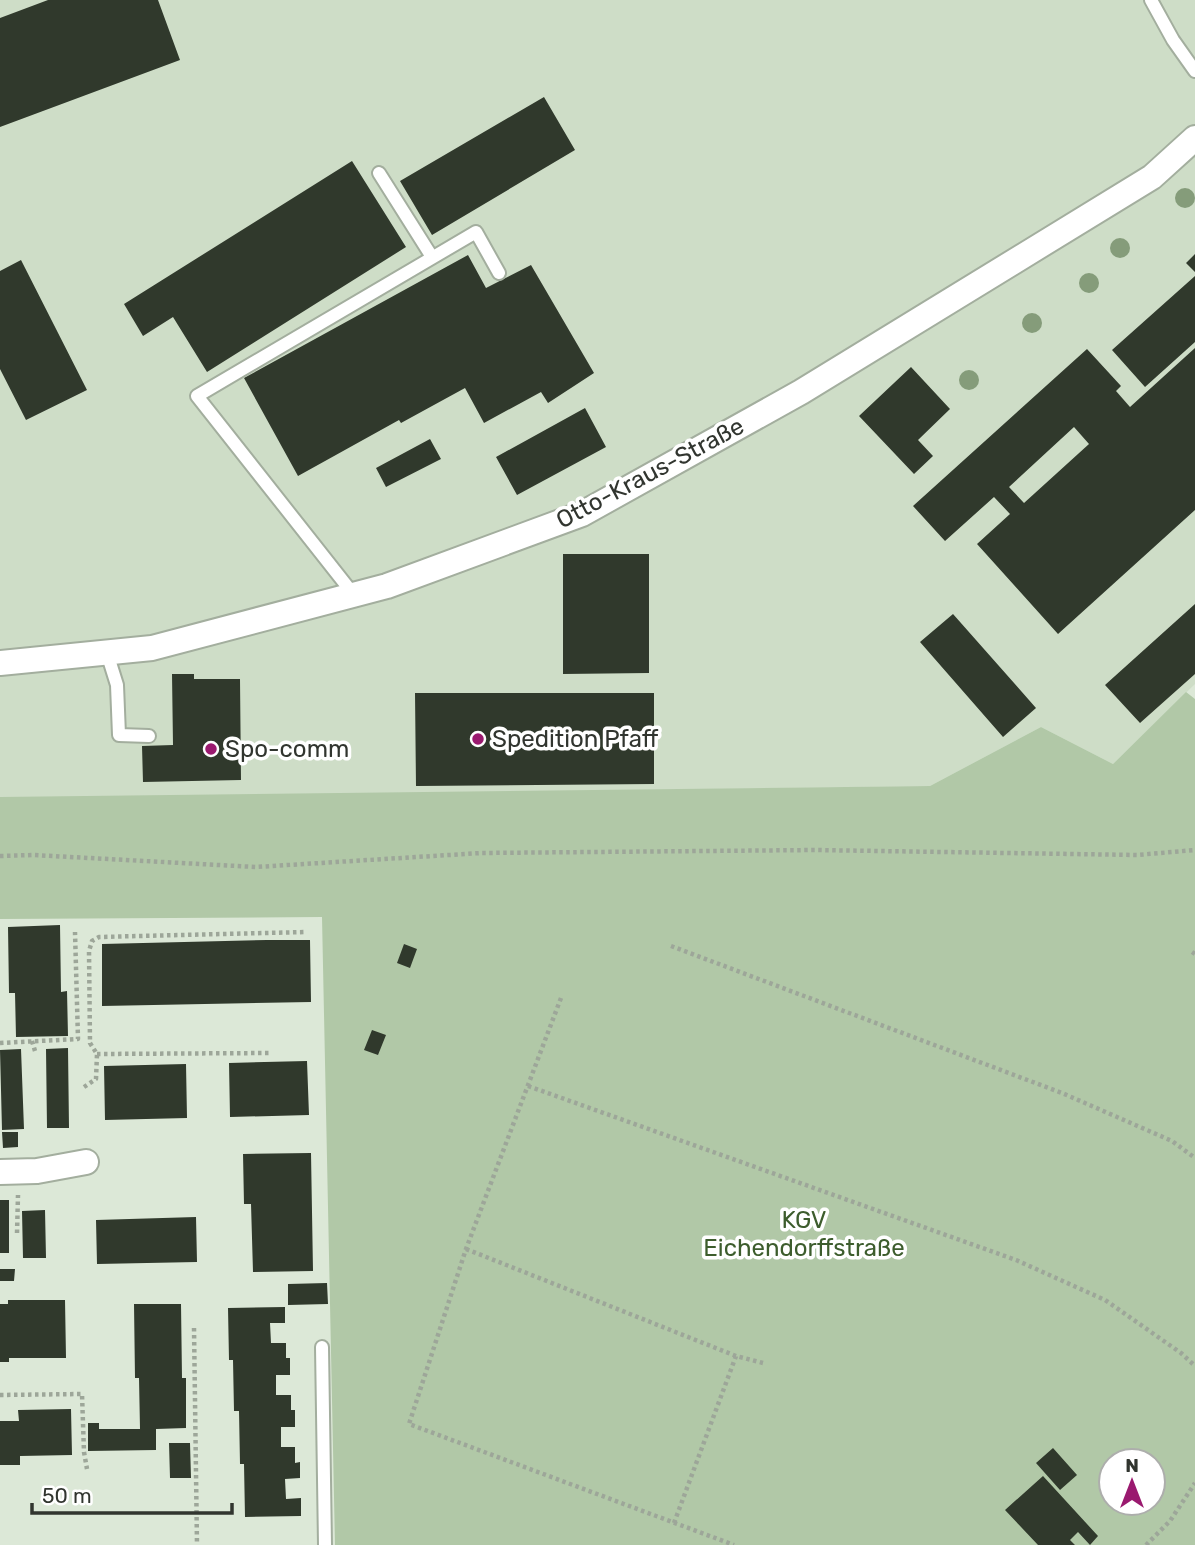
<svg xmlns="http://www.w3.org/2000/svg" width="1195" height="1545" viewBox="0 0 1195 1545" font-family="Rubik,sans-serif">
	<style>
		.built { fill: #ceddc7 }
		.green { fill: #b1c8a7; fill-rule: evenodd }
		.building { fill: #30392c; fill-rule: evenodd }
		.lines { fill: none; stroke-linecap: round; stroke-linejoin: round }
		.lane-casing { stroke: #a3ae9e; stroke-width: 16 }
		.street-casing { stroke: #a3ae9e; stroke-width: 28 }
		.path { stroke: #9da699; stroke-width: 4.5; stroke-dasharray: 3.5 3.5; stroke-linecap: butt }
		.lane { stroke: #fff; stroke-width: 12 }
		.street { stroke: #fff; stroke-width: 24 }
		.tree { fill: #859c7a }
		.poi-dot { fill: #9a196f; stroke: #fff; stroke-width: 2.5 }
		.labels { text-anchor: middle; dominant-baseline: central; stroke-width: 7; stroke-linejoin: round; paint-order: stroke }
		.street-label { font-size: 24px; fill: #31352f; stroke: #fff }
		.poi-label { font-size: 24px; fill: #31352f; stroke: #fff; text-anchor: start }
		.park-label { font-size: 24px; fill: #3d5d2d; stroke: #fff }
	</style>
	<rect width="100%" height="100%" fill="#dce8d7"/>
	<path class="built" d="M 0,0 L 1195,0 L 1195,684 L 1113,764 L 1041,727 L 930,786 L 0,799 Z"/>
	<path class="green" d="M 1186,692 L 1195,699 L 1195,1545 L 335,1545 L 322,917 L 0,919 L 0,797 L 930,786 L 1041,727 L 1113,764 ZM 1111,1461 L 1153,1461 L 1153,1503 L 1111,1503 Z"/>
	<path class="building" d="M 48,0 L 158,0 L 180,60 L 0,127 L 0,18 Z
		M 544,97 L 575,150 L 432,235 L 400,181 Z
		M 352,161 L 406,247 L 207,372 L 173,317 L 143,336 L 124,304 Z
		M 1195,254 L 1195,272 L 1186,263 Z
		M 468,255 L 486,288 L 531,265 L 594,373 L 548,403 L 541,392 L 484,423 L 465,388 L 401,423 L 399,420 L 298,476 L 244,378 Z
		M 21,260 L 87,390 L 26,420 L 0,369 L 0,271 Z
		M 1195,276 L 1195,342 L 1145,387 L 1112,350 Z
		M 1195,348 L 1195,510 L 1058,634 L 977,544 L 1010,514 L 994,497 L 945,541 L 913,506 L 1087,349 L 1121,386 L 1116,391 L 1130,407 ZM 1074,427 L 1089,444 L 1024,503 L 1009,487 Z
		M 911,367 L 950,409 L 918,440 L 933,456 L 914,474 L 859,416 Z
		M 585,408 L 606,447 L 517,495 L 496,457 Z
		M 430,439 L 441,459 L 386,487 L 376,468 Z
		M 563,554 L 649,554 L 649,673 L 563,674 Z
		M 1195,604 L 1195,674 L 1140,723 L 1105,685 Z
		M 953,614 L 1036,708 L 1003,737 L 920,642 Z
		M 172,674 L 194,674 L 194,679 L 240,679 L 241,780 L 143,782 L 142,746 L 173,745 Z
		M 415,693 L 654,693 L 654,784 L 416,786 Z
		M 60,925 L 61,992 L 67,991 L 68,1036 L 16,1037 L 15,993 L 9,993 L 8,927 Z
		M 267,940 L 310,940 L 311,1002 L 102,1006 L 102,944 Z
		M 404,944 L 417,949 L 410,968 L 397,963 Z
		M 372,1030 L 386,1035 L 378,1055 L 364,1050 Z
		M 68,1048 L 69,1128 L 47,1128 L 46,1049 Z
		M 21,1049 L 24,1129 L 2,1130 L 0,1050 Z
		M 307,1061 L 309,1115 L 230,1117 L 229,1063 Z
		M 186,1064 L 187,1118 L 105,1120 L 104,1066 Z
		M 2,1132 L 18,1132 L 18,1147 L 3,1148 Z
		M 311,1153 L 313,1271 L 253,1272 L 251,1204 L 244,1204 L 243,1154 Z
		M 0,1200 L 9,1200 L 9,1253 L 0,1253 Z
		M 45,1210 L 46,1258 L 23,1258 L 22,1211 Z
		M 196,1217 L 197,1262 L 97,1264 L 96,1220 Z
		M 0,1269 L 15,1269 L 14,1281 L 0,1281 Z
		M 327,1283 L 328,1304 L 288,1305 L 288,1284 Z
		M 8,1300 L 65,1300 L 66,1358 L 9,1358 L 9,1362 L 0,1362 L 0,1304 L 8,1304 Z
		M 134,1304 L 181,1304 L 182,1378 L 186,1378 L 186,1428 L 156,1429 L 156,1450 L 88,1451 L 88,1423 L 99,1423 L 99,1429 L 140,1429 L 139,1378 L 135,1378 Z
		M 285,1307 L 285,1323 L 270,1323 L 271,1343 L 286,1343 L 286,1358 L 290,1358 L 290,1375 L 276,1375 L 276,1395 L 291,1395 L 291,1410 L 295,1410 L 295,1427 L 281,1427 L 281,1447 L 295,1447 L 295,1463 L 300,1462 L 300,1478 L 285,1479 L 286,1499 L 301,1498 L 301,1516 L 245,1517 L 244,1464 L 240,1464 L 239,1411 L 234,1411 L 233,1360 L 229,1360 L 228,1308 Z
		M 71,1409 L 72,1455 L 20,1456 L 20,1465 L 0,1465 L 0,1421 L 19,1421 L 18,1410 Z
		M 169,1443 L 190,1443 L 191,1478 L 170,1478 Z
		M 1053,1448 L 1077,1475 L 1060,1490 L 1036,1463 Z
		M 1043,1476 L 1098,1536 L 1090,1545 L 1078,1532 L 1070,1540 L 1075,1545 L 1038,1545 L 1005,1510 Z"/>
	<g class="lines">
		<defs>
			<path id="lane" d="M 1151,0 L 1173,40 L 1195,71
				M 379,173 L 432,257
				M 354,595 L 197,396 L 476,232 L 499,273
				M 107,653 L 117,685 L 119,735 L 149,736
				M 322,1347 L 325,1545"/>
			<path id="street" d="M 0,663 L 152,648 L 387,586 L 582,514 L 801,392 L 1152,177 L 1195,138
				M 0,1172 L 37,1171 L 86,1162"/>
		</defs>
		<use href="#lane" class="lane-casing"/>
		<use href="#street" class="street-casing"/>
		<path class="path" d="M 0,856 L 33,855 L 256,867 L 481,853 L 815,850 L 1137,855 L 1195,850
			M 671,946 L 1062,1093 L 1172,1141 L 1195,1158
			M 1192,952 L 1195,954
			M 561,998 L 466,1249 L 409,1424 L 734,1545
			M 32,1041 L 35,1051
			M 0,1043 L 78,1039 L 75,932
			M 97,1054 L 270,1053
			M 528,1086 L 1016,1260 L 1105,1300 L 1181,1353 L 1195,1366
			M 84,1087 L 96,1079 L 97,1054 L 90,1043 L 89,951 L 92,941 L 99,937 L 306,932
			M 17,1233 L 18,1195
			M 466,1249 L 736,1356 L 763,1363
			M 194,1328 L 197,1545
			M 0,1395 L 82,1394 L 84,1452 L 87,1469
			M 674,1523 L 736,1356
			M 1146,1545 L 1170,1521 L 1195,1483"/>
		<use href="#lane" class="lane"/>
		<use href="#street" class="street"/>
	</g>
	<g class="tree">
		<circle cx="1185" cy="198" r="10"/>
		<circle cx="1120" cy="248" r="10"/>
		<circle cx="1089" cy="283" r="10"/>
		<circle cx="1032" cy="323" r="10"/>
		<circle cx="969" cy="380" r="10"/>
	</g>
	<g class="poi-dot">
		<circle cx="478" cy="739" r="7"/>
		<circle cx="211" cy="749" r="7"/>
	</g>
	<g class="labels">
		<g class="street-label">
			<text transform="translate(650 473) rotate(-28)">Otto-Kraus-Straße</text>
		</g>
		<g class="poi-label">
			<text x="492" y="739">Spedition Pfaff</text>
			<text x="225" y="749">Spo-comm</text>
		</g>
		<g class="park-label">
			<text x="804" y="1220">KGV<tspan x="804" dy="28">Eichendorffstraße</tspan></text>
		</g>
	</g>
	<g transform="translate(1132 1482)"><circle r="33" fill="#ffffff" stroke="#adaeac" stroke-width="2"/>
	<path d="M0-5L12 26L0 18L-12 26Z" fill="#9a196f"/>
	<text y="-10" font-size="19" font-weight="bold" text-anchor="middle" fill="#31352f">N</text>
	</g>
	<path d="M32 1503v10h200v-10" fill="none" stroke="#31352f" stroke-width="3.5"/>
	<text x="42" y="1503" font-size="21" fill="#31352f" stroke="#ffffff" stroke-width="5" paint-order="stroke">50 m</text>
</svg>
